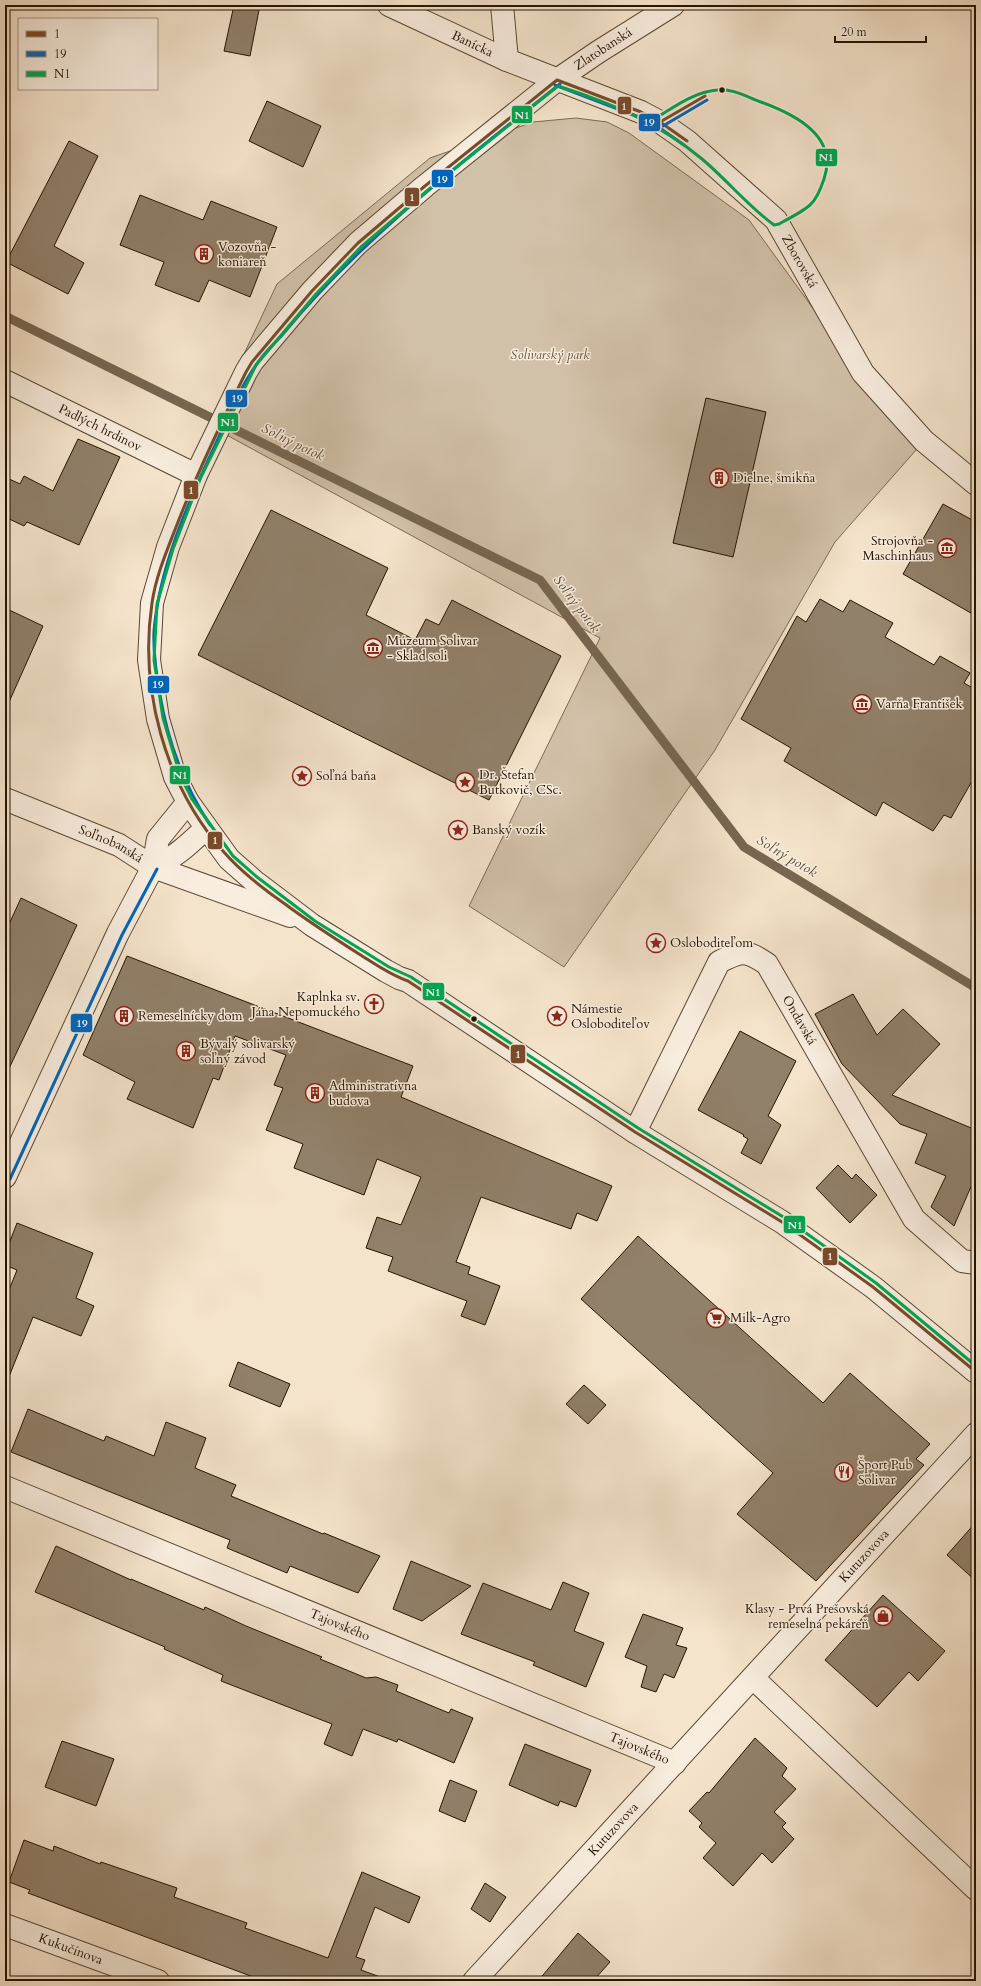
<svg xmlns="http://www.w3.org/2000/svg" width="981" height="1986" viewBox="0 0 981 1986" font-family="Cardo,serif">
	<style>
		.green { fill: #d2c1a9; stroke: #7c6a54 }
		.lines { fill: none; stroke-linecap: round; stroke-linejoin: round }
		.stream { stroke: #776651; stroke-width: 9 }
		.building { fill: #91806a; stroke: #251400 }
		.minor-casing { stroke: #594833; stroke-width: 24 }
		.tertiary-casing { stroke: #594833; stroke-width: 24 }
		.minor { stroke: #f8edde; stroke-width: 22 }
		.tertiary { stroke: #f8edde; stroke-width: 22 }
		.bus-1-casing { stroke: #f8edde; stroke-width: 6 }
		.bus-2-casing { stroke: #f8edde; stroke-width: 6 }
		.bus-3-casing { stroke: #f8edde; stroke-width: 6 }
		.bus-1 { stroke: #7a4b2a; stroke-width: 3 }
		.bus-2 { stroke: #0065bd; stroke-width: 3 }
		.bus-3 { stroke: #00a651; stroke-width: 3 }
		.bus-dot { fill: #251400; stroke: #f8edde; stroke-width: 1.5 }
		.labels { text-anchor: middle; dominant-baseline: central; stroke-width: 3; stroke-linejoin: round; paint-order: stroke }
		.street-label { font-size: 13px; fill: #251400; stroke: #f8edde }
		.poi-label { font-size: 13px; fill: #251400; stroke: #f8edde; text-anchor: start }
		.park-label { font-size: 13px; font-style: italic; fill: #62513b; stroke: #f8edde }
		.water-label { font-size: 14px; font-style: italic; fill: #5c4b36; stroke: #f8edde }
		.line-badge { stroke: #f8edde; stroke-width: 1.5 }
		.badge-label { font-size: 11px; text-anchor: middle; font-weight: bold; fill: #fff }
	</style>
	<rect width="100%" height="100%" fill="#f5e4cc"/>
	<filter id="stains"><feTurbulence type="fractalNoise" baseFrequency=".005" numOctaves="4"/><feColorMatrix values="0 0 0 0 .2 0 0 0 0 .09 0 0 0 0 .02 0 0 0 .5 -.17"/></filter>
	<radialGradient id="worn" r=".72"><stop offset=".6" stop-color="#630" stop-opacity="0"/><stop offset="1" stop-color="#630" stop-opacity=".3"/></radialGradient>
	<path class="green" d="M 576,118 L 607,122 L 629,133 L 749,220 L 891,416 L 924,441 L 835,542 L 715,750 L 564,967 L 469,906 L 600,638 L 210,426 L 277,284 L 430,158 L 533,122 Z"/>
	<g class="lines">
		<path class="stream" d="M 5,316 L 540,580 L 744,847 L 976,988"/>
	</g>
	<path class="building" d="M 234,5 L 260,5 L 250,56 L 224,51 Z
		M 267,101 L 321,126 L 303,167 L 249,141 Z
		M 69,141 L 98,156 L 54,246 L 84,263 L 68,294 L 6,262 Z
		M 140,195 L 203,220 L 211,201 L 277,227 L 250,297 L 209,280 L 199,302 L 155,285 L 164,262 L 120,245 Z
		M 706,398 L 766,412 L 733,557 L 673,543 Z
		M 78,439 L 120,457 L 79,545 L 27,522 L 24,526 L 5,517 L 5,477 L 20,484 L 24,476 L 53,491 Z
		M 943,504 L 976,522 L 976,616 L 903,574 Z
		M 271,510 L 388,568 L 366,615 L 415,640 L 426,619 L 439,625 L 452,600 L 561,656 L 489,800 L 198,655 Z
		M 820,599 L 843,612 L 850,600 L 893,623 L 885,637 L 934,665 L 940,656 L 970,673 L 964,683 L 976,690 L 976,774 L 951,818 L 944,815 L 933,831 L 883,802 L 876,816 L 784,761 L 791,748 L 741,719 L 797,616 L 806,622 Z
		M 5,608 L 43,626 L 5,711 Z
		M 21,898 L 77,925 L 5,1077 L 5,933 Z
		M 127,956 L 413,1066 L 401,1097 L 612,1186 L 597,1221 L 577,1213 L 571,1229 L 481,1197 L 456,1262 L 470,1267 L 468,1274 L 500,1286 L 485,1325 L 461,1316 L 467,1301 L 388,1271 L 393,1257 L 366,1248 L 377,1217 L 401,1225 L 421,1177 L 377,1159 L 364,1195 L 294,1168 L 303,1144 L 266,1130 L 283,1088 L 274,1085 L 286,1055 L 235,1036 L 219,1080 L 213,1078 L 193,1128 L 127,1099 L 135,1082 L 83,1055 Z
		M 853,994 L 877,1035 L 903,1009 L 940,1044 L 892,1095 L 976,1130 L 976,1175 L 954,1226 L 931,1207 L 946,1176 L 915,1163 L 927,1134 L 900,1124 L 842,1064 L 815,1014 Z
		M 740,1031 L 796,1061 L 768,1116 L 781,1125 L 761,1164 L 741,1153 L 748,1139 L 743,1136 L 744,1135 L 698,1110 Z
		M 838,1165 L 852,1179 L 856,1174 L 877,1195 L 850,1223 L 816,1188 Z
		M 17,1223 L 93,1253 L 76,1298 L 94,1306 L 81,1336 L 33,1317 L 6,1384 L 5,1300 L 17,1270 L 5,1265 L 5,1254 Z
		M 638,1236 L 823,1403 L 850,1373 L 930,1444 L 916,1459 L 924,1465 L 816,1581 L 737,1514 L 773,1473 L 581,1299 Z
		M 238,1362 L 290,1384 L 280,1407 L 229,1386 Z
		M 584,1385 L 606,1405 L 588,1424 L 566,1404 Z
		M 28,1409 L 104,1441 L 106,1436 L 154,1456 L 166,1422 L 206,1438 L 195,1468 L 236,1485 L 231,1496 L 323,1534 L 324,1533 L 380,1556 L 358,1593 L 290,1566 L 287,1573 L 227,1548 L 230,1540 L 11,1452 Z
		M 976,1522 L 976,1581 L 947,1555 Z
		M 56,1546 L 131,1580 L 131,1579 L 204,1610 L 205,1607 L 246,1626 L 322,1657 L 320,1659 L 366,1678 L 376,1677 L 398,1685 L 396,1691 L 449,1713 L 451,1709 L 473,1718 L 454,1763 L 398,1739 L 397,1742 L 363,1729 L 352,1756 L 324,1744 L 332,1724 L 221,1681 L 223,1675 L 164,1649 L 165,1647 L 35,1592 Z
		M 411,1561 L 471,1586 L 422,1621 L 393,1609 Z
		M 563,1582 L 589,1593 L 574,1631 L 604,1643 L 586,1687 L 533,1665 L 535,1662 L 461,1634 L 483,1583 L 551,1610 Z
		M 883,1595 L 945,1651 L 918,1681 L 909,1672 L 877,1707 L 825,1660 Z
		M 643,1614 L 683,1628 L 676,1645 L 687,1648 L 674,1678 L 664,1674 L 656,1692 L 641,1687 L 647,1666 L 625,1657 Z
		M 755,1738 L 787,1768 L 782,1776 L 796,1789 L 774,1812 L 786,1823 L 782,1827 L 794,1839 L 772,1863 L 762,1853 L 733,1886 L 703,1858 L 716,1843 L 699,1827 L 702,1823 L 689,1811 L 707,1792 L 709,1793 Z
		M 62,1741 L 114,1759 L 96,1806 L 45,1787 Z
		M 525,1744 L 591,1770 L 576,1807 L 560,1801 L 558,1806 L 509,1785 Z
		M 450,1780 L 477,1791 L 465,1822 L 439,1811 Z
		M 24,1840 L 53,1851 L 54,1846 L 100,1864 L 101,1862 L 177,1888 L 174,1897 L 247,1923 L 245,1928 L 328,1958 L 362,1872 L 420,1897 L 409,1923 L 375,1907 L 356,1957 L 365,1960 L 361,1970 L 383,1978 L 382,1981 L 264,1981 L 28,1893 L 30,1890 L 9,1882 Z
		M 485,1883 L 506,1897 L 490,1922 L 471,1909 Z
		M 578,1933 L 610,1962 L 593,1981 L 538,1981 Z"/>
	<g class="lines">
		<defs>
			<g id="minor">
				<path id="s1" d="M 389,5 L 507,60 L 641,112 L 660,122 L 687,141 L 776,220 L 863,373 L 924,441 L 976,484"/>
				<path d="M 502,5 L 507,60"/>
				<path id="s2" d="M 5,381 L 196,475"/>
				<path id="s3" d="M 635,1132 L 719,962 C 741,951 745,949 767,964 L 914,1219 L 962,1261 L 976,1263"/>
				<path id="s4" d="M 5,1487 L 675,1763"/>
				<path d="M 753,1678 L 976,1889"/>
				<path id="s5" d="M 5,1925 L 158,1981"/>
				<path id="s6" d="M 474,1981 L 976,1434"/>
			</g>
			<g id="tertiary">
				<path d="M 673,5 L 598,52 L 557,80 L 425,186 L 358,243 L 312,291 L 252,362 L 246,372 L 196,475 L 168,547 L 152,603 L 149,660 L 158,719 L 175,777 L 188,802 L 229,859 L 254,881 L 312,925 L 386,971 L 399,978 L 408,981 L 635,1132 L 782,1222 L 873,1287 L 976,1372"/>
				<path id="s7" d="M 5,799 L 119,845 L 153,867 L 290,916"/>
				<path d="M 153,867 C 175,858 189,844 206,828"/>
				<path d="M 5,1177 L 118,933 L 153,867 L 158,839 L 188,802"/>
			</g>
		</defs>
		<use href="#minor" class="minor-casing"/>
		<use href="#tertiary" class="tertiary-casing"/>
		<use href="#minor" class="minor"/>
		<use href="#tertiary" class="tertiary"/>
		<defs>
			<path id="bus-1" d="M 557,80 L 425,186 L 358,243 L 312,291 L 252,362 L 246,372 C 222,421 198,471 178,522 C 168,548 156,575 152,603 C 139,689 165,785 223,851 C 241,872 262,888 285,904 C 309,922 334,938 359,954 C 375,964 390,975 408,981 L 635,1132 L 782,1222 L 873,1287 L 976,1372
				M 557,80 L 641,112 L 660,122 L 687,141
				M 660,122 L 705,96"/>
			<path id="bus-2" d="M 555,85 L 639,117 L 657,126 L 684,145
				M 663,126 L 707,100
				M 210,825 C 183,784 168,743 160,695 C 156,673 153,653 154,631 C 159,570 185,510 211,454 C 225,424 239,388 259,361 C 266,351 275,343 283,334 C 363,237 462,162 560,84
				M 10,1179 L 122,935 L 157,869"/>
			<path id="bus-3" d="M 659,116 C 677,105 695,92 717,90 C 732,88 747,97 761,102 C 794,114 839,136 824,179 C 821,188 817,199 810,205 C 801,213 789,218 779,224 L 774,225 C 749,207 726,179 702,159 C 659,123 611,103 558,86 L 428,190 L 361,247 L 316,294 L 256,365 L 201,477 L 173,549 L 157,604 L 154,660 L 163,718 L 180,775 L 192,799 L 233,856 L 257,877 L 315,921 L 389,967 L 411,977 L 638,1128 L 785,1218 L 876,1283 L 976,1366"/>
		</defs>
		<use href="#bus-1" class="bus-1-casing"/>
		<use href="#bus-2" class="bus-2-casing"/>
		<use href="#bus-3" class="bus-3-casing"/>
		<use href="#bus-1" class="bus-1"/>
		<use href="#bus-2" class="bus-2"/>
		<use href="#bus-3" class="bus-3"/>
	</g>
	<defs>
		<symbol id="building-ring" viewBox="-11 -11 22 22"><circle r="9.5" fill="#f8edde" stroke="#8f2418" stroke-width="1.5"/><path d="M-4-6H4V6H1V3H-1V6H-4ZM-2.5-4.3h1.7v1.8h-1.7ZM.8-4.3h1.7v1.8H.8ZM-2.5-1h1.7V.8h-1.7ZM.8-1h1.7V.8H.8Z" fill="#8f2418"/></symbol>
		<symbol id="museum-ring" viewBox="-11 -11 22 22"><circle r="9.5" fill="#f8edde" stroke="#8f2418" stroke-width="1.5"/><path d="M0-6L6-3V-2H-6V-3ZM-5-1h2V3h-2ZM-1-1h2V3h-2ZM3-1h2V3H3ZM-6 4H6V6H-6Z" fill="#8f2418"/></symbol>
		<symbol id="sight-ring" viewBox="-11 -11 22 22"><circle r="9.5" fill="#f8edde" stroke="#8f2418" stroke-width="1.5"/><path d="M0-6L1.8-2.2L6-1.7L2.9 1.2L3.7 5.4L0 3.3L-3.7 5.4L-2.9 1.2L-6-1.7L-1.8-2.2Z" fill="#8f2418"/></symbol>
		<symbol id="church-ring" viewBox="-11 -11 22 22"><circle r="9.5" fill="#f8edde" stroke="#8f2418" stroke-width="1.5"/><path d="M-1.2-6h2.4v3.5h3.3v2.4h-3.3V6h-2.4V-.1h-3.3v-2.4h3.3Z" fill="#8f2418"/></symbol>
		<symbol id="supermarket-ring" viewBox="-11 -11 22 22"><circle r="9.5" fill="#f8edde" stroke="#8f2418" stroke-width="1.5"/><path d="M-6-5.5h2.5l.6 2H6L4.5 2H-2.5L-4.4-4H-6ZM-1.5 3.2a1.3 1.3 0 1 0 .1 0ZM3 3.2a1.3 1.3 0 1 0 .1 0Z" fill="#8f2418"/></symbol>
		<symbol id="restaurant-ring" viewBox="-11 -11 22 22"><circle r="9.5" fill="#f8edde" stroke="#8f2418" stroke-width="1.5"/><path d="M-5-6h1v4h1v-4h1v4h1v-4h1v5L-1.5 .5V6h-2V.5L-5-1ZM5-6V6H3V1.5H1.5Q1.5-4 5-6Z" fill="#8f2418"/></symbol>
		<symbol id="shop-ring" viewBox="-11 -11 22 22"><circle r="9.5" fill="#f8edde" stroke="#8f2418" stroke-width="1.5"/><path d="M-5-2.5h2.3a2.7 3.5 0 0 1 5.4 0H5L5.5 6h-11ZM-1.5-2.5h3a1.5 2.3 0 0 0-3 0Z" fill="#8f2418"/></symbol>
	</defs>
	<g fill-rule="evenodd">
		<use href="#building-ring" x="193" y="243" width="22" height="22"/>
		<use href="#building-ring" x="708" y="467" width="22" height="22"/>
		<use href="#museum-ring" x="936" y="537" width="22" height="22"/>
		<use href="#museum-ring" x="362" y="637" width="22" height="22"/>
		<use href="#museum-ring" x="851" y="693" width="22" height="22"/>
		<use href="#sight-ring" x="291" y="765" width="22" height="22"/>
		<use href="#sight-ring" x="454" y="771" width="22" height="22"/>
		<use href="#sight-ring" x="447" y="819" width="22" height="22"/>
		<use href="#sight-ring" x="645" y="932" width="22" height="22"/>
		<use href="#church-ring" x="363" y="993" width="22" height="22"/>
		<use href="#building-ring" x="113" y="1005" width="22" height="22"/>
		<use href="#sight-ring" x="546" y="1005" width="22" height="22"/>
		<use href="#building-ring" x="175" y="1040" width="22" height="22"/>
		<use href="#building-ring" x="304" y="1082" width="22" height="22"/>
		<use href="#supermarket-ring" x="705" y="1307" width="22" height="22"/>
		<use href="#restaurant-ring" x="833" y="1461" width="22" height="22"/>
		<use href="#shop-ring" x="872" y="1605" width="22" height="22"/>
	</g>
	<g class="bus-dot">
		<circle cx="722" cy="90" r="3.5"/>
		<circle cx="474" cy="1019" r="3.5"/>
	</g>
	<g class="labels">
		<g class="street-label">
			<text stroke="none"><textPath href="#s1" startOffset="92">Banícka</textPath></text>
			<text transform="translate(603 49) rotate(-33)">Zlatobanská</text>
			<text stroke="none"><textPath href="#s1" startOffset="495">Zborovská</textPath></text>
			<text stroke="none"><textPath href="#s2" startOffset="106">Padlých hrdinov</textPath></text>
			<text stroke="none"><textPath href="#s7" startOffset="115">Soľnobanská</textPath></text>
			<text stroke="none"><textPath href="#s3" startOffset="307">Ondavská</textPath></text>
			<text stroke="none"><textPath href="#s6" startOffset="577">Kutuzovova</textPath></text>
			<text stroke="none"><textPath href="#s4" startOffset="362">Tajovského</textPath></text>
			<text stroke="none"><textPath href="#s4" startOffset="686">Tajovského</textPath></text>
			<text stroke="none"><textPath href="#s6" startOffset="206">Kutuzovova</textPath></text>
			<text stroke="none"><textPath href="#s5" startOffset="70">Kukučínova</textPath></text>
		</g>
		<g class="poi-label">
			<text x="218" y="247">Vozovňa -<tspan x="218" dy="15">koniareň</tspan></text>
			<text x="733" y="478">Dielne, šmikňa</text>
			<text x="933" y="541" text-anchor="end">Strojovňa -<tspan x="933" dy="15">Maschinhaus</tspan></text>
			<text x="387" y="641">Múzeum Solivar<tspan x="387" dy="15">- Sklad soli</tspan></text>
			<text x="876" y="704">Varňa František</text>
			<text x="479" y="775">Dr. Štefan<tspan x="479" dy="15">Butkovič, CSc.</tspan></text>
			<text x="316" y="776">Soľná baňa</text>
			<text x="472" y="830">Banský vozík</text>
			<text x="670" y="943">Osloboditeľom</text>
			<text x="360" y="997" text-anchor="end">Kaplnka sv.<tspan x="360" dy="15">Jána Nepomuckého</tspan></text>
			<text x="571" y="1009">Námestie<tspan x="571" dy="15">Osloboditeľov</tspan></text>
			<text x="138" y="1016">Remeselnícky dom</text>
			<text x="200" y="1044">Bývalý solivarský<tspan x="200" dy="15">soľný závod</tspan></text>
			<text x="329" y="1086">Administratívna<tspan x="329" dy="15">budova</tspan></text>
			<text x="730" y="1318">Milk-Agro</text>
			<text x="858" y="1465">Šport Pub<tspan x="858" dy="15">Solivar</tspan></text>
			<text x="869" y="1609" text-anchor="end">Klasy - Prvá Prešovská<tspan x="869" dy="15">remeselná pekáreň</tspan></text>
		</g>
		<g class="park-label">
			<text x="550" y="355">Solivarský park</text>
		</g>
		<g class="water-label">
			<text transform="translate(293 442) rotate(26)">Soľný potok</text>
			<text transform="translate(577 604) rotate(53)">Soľný potok</text>
			<text transform="translate(787 856) rotate(31)">Soľný potok</text>
		</g>
	</g>
	<g class="line-badge">
		<rect x="617" y="96" width="15" height="19" rx="4" fill="#7a4b2a"/>
		<rect x="511" y="105" width="22" height="19" rx="4" fill="#00a651"/>
		<rect x="638" y="113" width="23" height="19" rx="4" fill="#0065bd"/>
		<rect x="815" y="148" width="23" height="19" rx="4" fill="#00a651"/>
		<rect x="431" y="169" width="23" height="19" rx="4" fill="#0065bd"/>
		<rect x="404" y="187" width="16" height="20" rx="4" fill="#7a4b2a"/>
		<rect x="225" y="389" width="23" height="19" rx="4" fill="#0065bd"/>
		<rect x="217" y="412" width="22" height="20" rx="4" fill="#00a651"/>
		<rect x="183" y="480" width="16" height="20" rx="4" fill="#7a4b2a"/>
		<rect x="147" y="675" width="23" height="19" rx="4" fill="#0065bd"/>
		<rect x="169" y="765" width="22" height="20" rx="4" fill="#00a651"/>
		<rect x="207" y="831" width="16" height="19" rx="4" fill="#7a4b2a"/>
		<rect x="422" y="982" width="23" height="19" rx="4" fill="#00a651"/>
		<rect x="70" y="1013" width="23" height="20" rx="4" fill="#0065bd"/>
		<rect x="510" y="1044" width="16" height="20" rx="4" fill="#7a4b2a"/>
		<rect x="783" y="1215" width="23" height="19" rx="4" fill="#00a651"/>
		<rect x="822" y="1247" width="16" height="19" rx="4" fill="#7a4b2a"/>
	</g>
	<g class="badge-label">
		<text x="624" y="110">1</text>
		<text x="522" y="119">N1</text>
		<text x="649" y="126">19</text>
		<text x="826" y="161">N1</text>
		<text x="442" y="183">19</text>
		<text x="412" y="201">1</text>
		<text x="237" y="402">19</text>
		<text x="228" y="426">N1</text>
		<text x="191" y="494">1</text>
		<text x="158" y="688">19</text>
		<text x="180" y="779">N1</text>
		<text x="215" y="844">1</text>
		<text x="433" y="996">N1</text>
		<text x="82" y="1027">19</text>
		<text x="518" y="1058">1</text>
		<text x="795" y="1229">N1</text>
		<text x="830" y="1260">1</text>
	</g>
	<rect width="981" height="1986" fill="none" stroke="#f5e4cc" stroke-width="20"/>
	<rect x="6" y="6" width="969" height="1974" fill="none" stroke="#251400" stroke-width="2"/>
	<rect x="10" y="10" width="961" height="1966" fill="none" stroke="#251400"/>
	<rect x="18" y="18" width="140" height="72" fill="#f8edde" stroke="#a49685"/>
	<rect x="26" y="31" width="20" height="6" fill="#7a4b2a" stroke="#a49685"/>
	<text x="54" y="38" font-size="12" fill="#251400">1</text>
	<rect x="26" y="51" width="20" height="6" fill="#0065bd" stroke="#a49685"/>
	<text x="54" y="58" font-size="12" fill="#251400">19</text>
	<rect x="26" y="71" width="20" height="6" fill="#00a651" stroke="#a49685"/>
	<text x="54" y="78" font-size="12" fill="#251400">N1</text>
	<path d="M835 36v6h91v-6" fill="none" stroke="#251400" stroke-width="2"/>
	<text x="841" y="36" font-size="12" fill="#251400" stroke="#f8edde" stroke-width="3" paint-order="stroke">20 m</text>
	<rect width="100%" height="100%" filter="url(#stains)"/>
	<rect width="100%" height="100%" fill="url(#worn)"/>
</svg>
